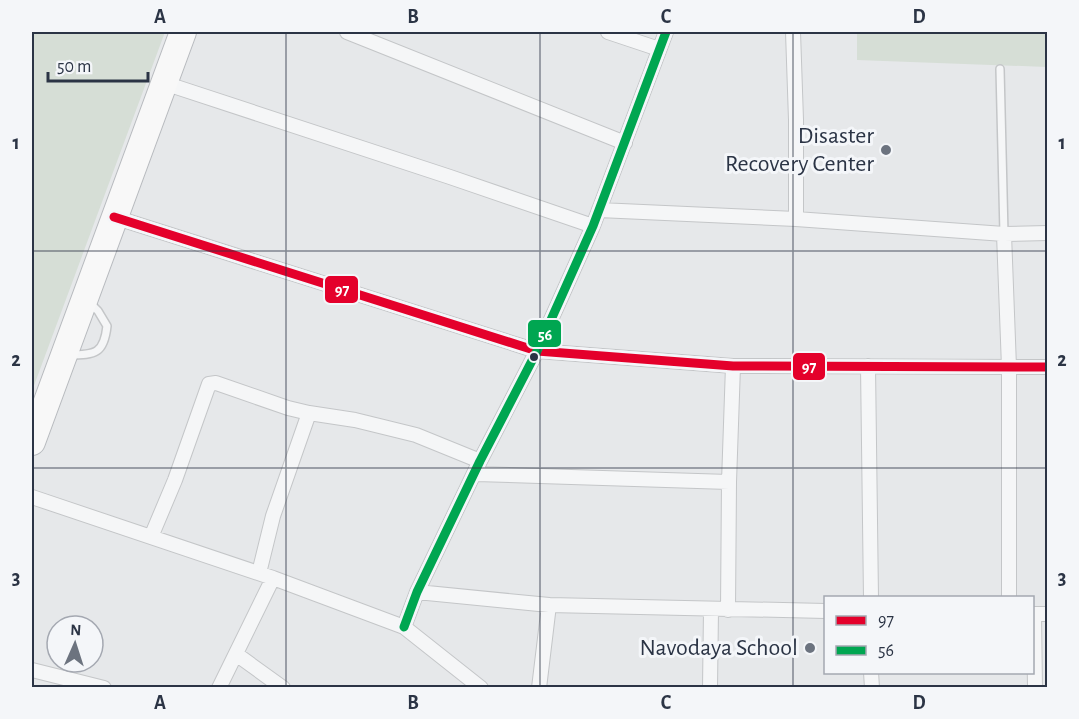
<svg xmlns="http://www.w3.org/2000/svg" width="1079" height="719" viewBox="0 0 1079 719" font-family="'Alegreya Sans',sans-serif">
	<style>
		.green { fill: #d6ded6 }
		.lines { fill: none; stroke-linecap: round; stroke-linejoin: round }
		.lane-casing { stroke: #c4c6c8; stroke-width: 10 }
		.street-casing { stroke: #c4c6c8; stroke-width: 16 }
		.highway-casing { stroke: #b8bbbf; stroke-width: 28 }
		.lane { stroke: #f5f6f7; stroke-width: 7 }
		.street { stroke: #f5f6f7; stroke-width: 14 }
		.highway { stroke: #f8f8f8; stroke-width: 26 }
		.bus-1-casing { stroke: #f4f6f9; stroke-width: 14 }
		.bus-2-casing { stroke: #f4f6f9; stroke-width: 14 }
		.bus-1 { stroke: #e4002b; stroke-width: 9 }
		.bus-2 { stroke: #00a651; stroke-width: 9 }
		.grid { fill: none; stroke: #2b3445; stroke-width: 1.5; stroke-opacity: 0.55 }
		.poi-dot { fill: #6c737f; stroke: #f4f6f9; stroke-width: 2 }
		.bus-dot { fill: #2b3445; stroke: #f4f6f9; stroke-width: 2 }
		.labels { text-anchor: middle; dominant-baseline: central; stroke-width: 6; stroke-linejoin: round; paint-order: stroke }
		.poi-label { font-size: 24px; fill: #2b3445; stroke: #f4f6f9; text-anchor: end }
		.line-badge { stroke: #f4f6f9; stroke-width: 2 }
		.badge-label { font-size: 16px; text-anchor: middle; font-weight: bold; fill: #fff }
		.neatline { fill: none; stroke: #2b3445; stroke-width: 2 }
		.grid-label { font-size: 20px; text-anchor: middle; font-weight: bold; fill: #2b3445 }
	</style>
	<rect width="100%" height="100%" fill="#e6e8ea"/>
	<path class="green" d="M 32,32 L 165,32 L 32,391 Z
		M 857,32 L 1047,32 L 1047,67 L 857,60 Z"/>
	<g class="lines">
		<defs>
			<path id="lane" d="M 1000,69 L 1004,234
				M 69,355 C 96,355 104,353 107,326 L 98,311 L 89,302"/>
			<path id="street" d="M 347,32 L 625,143
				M 608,32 L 659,49
				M 793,32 L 796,120 L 796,219
				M 164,83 L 450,177 L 593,226
				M 599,210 L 796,219 L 1004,234 L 1048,233
				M 114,217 L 537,351 L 733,366 L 1048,367
				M 1004,234 L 1009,367 L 1009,598
				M 868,366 L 871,598
				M 309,413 L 355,420 L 416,435 L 480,461
				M 476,474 L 729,482
				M 32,497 L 273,578 L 404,627 L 481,688
				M 151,537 L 175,480 L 209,384 L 216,383 L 288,408 L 309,413 L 273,516 L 259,573
				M 417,592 L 549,605 L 826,611
				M 728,610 L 729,482 L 733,366
				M 1032,614 L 1048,614
				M 1034,614 L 1035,688
				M 404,627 L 417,592 L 480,461 L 537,351 L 593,226 L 666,32
				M 236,654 L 283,688
				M 32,670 L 104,688
				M 871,672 L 872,688
				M 219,688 L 273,578
				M 539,688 L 549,605
				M 710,688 L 711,610"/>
			<path id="highway" d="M 32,442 L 183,32"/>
		</defs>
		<use href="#lane" class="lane-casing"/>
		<use href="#street" class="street-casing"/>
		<use href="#highway" class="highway-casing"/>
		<use href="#lane" class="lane"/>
		<use href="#street" class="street"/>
		<use href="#highway" class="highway"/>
		<defs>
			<path id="bus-1" d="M 114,217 L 537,351 L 733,366 L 1048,367"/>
			<path id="bus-2" d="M 404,627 L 417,592 L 480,461 L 537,351 L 593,226 L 666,32"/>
		</defs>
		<use href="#bus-1" class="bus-1-casing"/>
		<use href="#bus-2" class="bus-2-casing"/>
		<use href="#bus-1" class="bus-1"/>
		<use href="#bus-2" class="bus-2"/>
	</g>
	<path class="grid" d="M 286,32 L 286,688M 540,32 L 540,688M 793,32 L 793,688M 32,251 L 1048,251M 32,468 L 1048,468"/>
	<g class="poi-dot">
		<circle cx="886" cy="150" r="6"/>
		<circle cx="810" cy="648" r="6"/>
	</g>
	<circle class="bus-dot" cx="534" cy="357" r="5"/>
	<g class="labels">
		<g class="poi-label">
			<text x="874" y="136">Disaster<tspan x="874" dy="28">Recovery Center</tspan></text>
			<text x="798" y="648">Navodaya School</text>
		</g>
	</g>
	<g class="line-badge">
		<rect x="324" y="275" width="35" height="29" rx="6" fill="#e4002b"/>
		<rect x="527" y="319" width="35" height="29" rx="6" fill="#00a651"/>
		<rect x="792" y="352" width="34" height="29" rx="6" fill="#e4002b"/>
	</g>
	<g class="badge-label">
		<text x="342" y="295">97</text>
		<text x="545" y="340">56</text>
		<text x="809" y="372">97</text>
	</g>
	<rect width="1079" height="719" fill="none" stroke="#f4f6f9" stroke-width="66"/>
	<rect x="824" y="596" width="210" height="78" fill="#f4f6f9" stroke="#a4a8b1" stroke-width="1.5"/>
	<rect x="836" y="616" width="30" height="9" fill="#e4002b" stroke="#a4a8b1" stroke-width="1.5"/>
	<text x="878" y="626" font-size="18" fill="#2b3445">97</text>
	<rect x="836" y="646" width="30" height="9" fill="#00a651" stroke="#a4a8b1" stroke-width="1.5"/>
	<text x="878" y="656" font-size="18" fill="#2b3445">56</text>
	<g transform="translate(75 644) rotate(3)"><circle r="28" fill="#f4f6f9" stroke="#a4a8b1" stroke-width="1.5"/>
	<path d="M0-4.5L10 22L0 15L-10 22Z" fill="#6c737f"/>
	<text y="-9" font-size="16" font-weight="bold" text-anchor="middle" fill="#2b3445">N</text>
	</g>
	<path d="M48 72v9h100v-9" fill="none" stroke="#2b3445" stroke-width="3"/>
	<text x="57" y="72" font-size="18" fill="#2b3445" stroke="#f4f6f9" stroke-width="4.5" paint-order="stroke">50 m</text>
	<rect x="33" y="33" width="1013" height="653" class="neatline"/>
	<g class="grid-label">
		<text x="160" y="23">A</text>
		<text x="413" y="23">B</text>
		<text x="666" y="23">C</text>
		<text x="919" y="23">D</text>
		<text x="16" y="149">1</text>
		<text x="1062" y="149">1</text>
		<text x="16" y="366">2</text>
		<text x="1062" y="366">2</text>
		<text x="16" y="584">3</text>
		<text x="1062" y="584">3</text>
		<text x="160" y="709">A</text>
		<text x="413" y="709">B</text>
		<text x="666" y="709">C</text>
		<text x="919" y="709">D</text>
	</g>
</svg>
